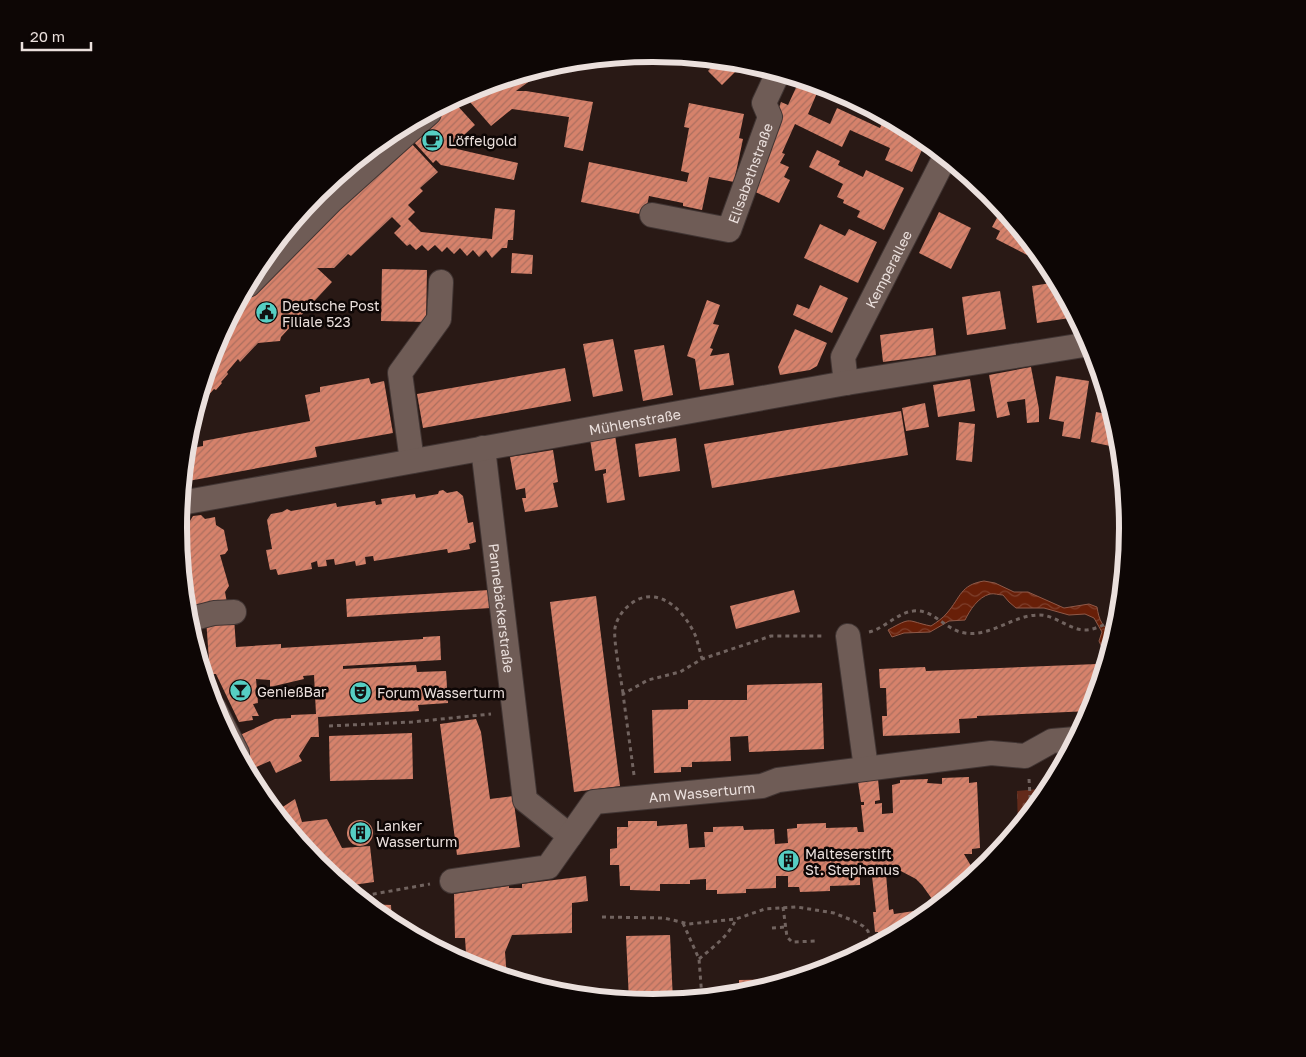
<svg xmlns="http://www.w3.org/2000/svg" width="1306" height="1057" viewBox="0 0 1306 1057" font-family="'Golos Text',sans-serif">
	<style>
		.cemetery { fill: url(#cemetery-stones) }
		.water { fill: url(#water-waves); stroke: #8f5948 }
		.building { fill: url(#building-hatch); fill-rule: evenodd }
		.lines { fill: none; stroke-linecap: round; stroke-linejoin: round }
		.minor-casing { stroke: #413533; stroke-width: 26 }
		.path { stroke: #71635f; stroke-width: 3; stroke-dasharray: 4 4; stroke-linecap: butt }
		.minor { stroke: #6f5c56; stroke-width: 24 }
		.labels { text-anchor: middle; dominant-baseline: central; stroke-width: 5; stroke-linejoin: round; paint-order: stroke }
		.poi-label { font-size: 14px; fill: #ebe0dd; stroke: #0d0605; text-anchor: start }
		.street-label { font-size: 14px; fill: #ebe0dd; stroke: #0d0605 }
		.rim { fill: none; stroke: #ebe0dd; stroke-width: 6 }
	</style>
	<defs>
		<pattern id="cemetery-stones" width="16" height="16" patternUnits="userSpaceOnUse" patternTransform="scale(1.25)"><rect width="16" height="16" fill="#632a1a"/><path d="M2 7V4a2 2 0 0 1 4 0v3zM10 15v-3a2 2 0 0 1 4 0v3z" fill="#7a493b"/></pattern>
		<pattern id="water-waves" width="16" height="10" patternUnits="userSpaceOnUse" patternTransform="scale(1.25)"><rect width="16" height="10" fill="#681f08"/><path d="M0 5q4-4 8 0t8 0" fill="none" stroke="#7e3f2c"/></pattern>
		<pattern id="building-hatch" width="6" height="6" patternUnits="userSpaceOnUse" patternTransform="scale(1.25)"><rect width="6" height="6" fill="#d6826b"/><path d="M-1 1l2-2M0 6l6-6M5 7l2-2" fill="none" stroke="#ab6f5f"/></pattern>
	</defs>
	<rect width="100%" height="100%" fill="#291915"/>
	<path class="cemetery" d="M 1050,788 L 1048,792 L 1018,828 L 1017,791 Z"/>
	<path class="water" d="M 984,581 L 995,583 L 1014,592 L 1028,592 L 1064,608 L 1089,604 L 1097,607 C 1099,620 1102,628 1115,633 L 1109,654 L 1104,652 L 1099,641 L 1102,632 L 1094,618 L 1085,614 L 1069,615 L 1044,608 L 1016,608 L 1009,602 L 1003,595 C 999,595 994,593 990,594 C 978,597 970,610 965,620 L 949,621 L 930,632 L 904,633 L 892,637 L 888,630 C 913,616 906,621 931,626 C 937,622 943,618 947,613 C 961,597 960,585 984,581 Z"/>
	<path class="building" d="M 593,60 L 592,66 L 573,62 Z
		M 718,60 L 744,63 L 722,85 L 708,71 Z
		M 540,69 L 542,72 L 516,91 L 526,91 L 593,102 L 583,151 L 564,147 L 569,117 L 512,109 L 491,126 L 463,94 L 472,90 Z
		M 800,79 L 820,86 L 808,114 L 830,124 L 837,108 L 880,128 L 885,117 L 917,134 L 926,141 L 912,172 L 885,160 L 890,148 L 850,130 L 842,147 L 795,124 L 782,153 L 785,154 L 780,163 L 789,167 L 784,177 L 790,180 L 779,203 L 749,189 L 781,102 L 788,105 Z
		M 455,103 L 475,125 L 453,145 L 457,149 L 518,163 L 514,180 L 441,165 L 436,160 L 433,163 L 413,141 Z
		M 689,103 L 744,114 L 739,138 L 743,139 L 734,182 L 709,177 L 702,210 L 683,206 L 683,203 L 649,196 L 645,215 L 581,202 L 589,162 L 687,182 L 689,173 L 681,171 L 689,128 L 684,127 Z
		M 410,142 L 438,172 L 420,188 L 423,191 L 408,205 L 415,212 L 408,219 L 421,232 L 492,239 L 495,208 L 515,210 L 513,240 L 508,240 L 507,248 L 502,248 L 492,258 L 486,250 L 479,257 L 473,250 L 467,256 L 460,248 L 454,254 L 447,247 L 442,252 L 435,245 L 428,251 L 422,245 L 416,250 L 410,244 L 407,246 L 394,233 L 401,226 L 392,217 L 351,256 L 348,254 L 334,268 L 317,268 L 332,282 L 281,337 L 280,341 L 258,343 L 240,362 L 238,359 L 227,372 L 228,374 L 221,382 L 222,383 L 216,390 L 214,389 L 196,409 L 215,347 L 231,318 L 321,225 Z
		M 817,150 L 840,161 L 838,165 L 863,177 L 866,170 L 904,188 L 884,230 L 857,217 L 860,211 L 843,203 L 844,200 L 837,197 L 843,184 L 809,167 Z
		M 939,212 L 971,228 L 951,269 L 919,253 Z
		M 999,214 L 1011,221 L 1032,246 L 1027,255 L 996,239 L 1000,231 L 992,227 Z
		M 820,224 L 845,236 L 849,229 L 877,242 L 858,283 L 804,258 Z
		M 512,253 L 533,255 L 532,274 L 511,273 Z
		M 382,269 L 427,270 L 426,322 L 381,321 Z
		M 1057,282 L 1076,317 L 1037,323 L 1032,286 Z
		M 820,285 L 848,298 L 832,333 L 793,315 L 797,304 L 809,309 Z
		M 1000,291 L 1006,329 L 967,335 L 962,297 Z
		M 707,300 L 720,305 L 713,324 L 719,325 L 710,348 L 713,349 L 710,356 L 729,353 L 734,385 L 700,390 L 695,359 L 687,356 Z
		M 933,328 L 936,355 L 883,362 L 880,335 Z
		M 795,329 L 827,343 L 817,366 L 810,370 L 780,375 L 778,367 Z
		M 613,339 L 623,391 L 593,397 L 583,344 Z
		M 664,345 L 673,395 L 643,401 L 634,350 Z
		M 1031,367 L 1039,409 L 1039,422 L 1027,423 L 1025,399 L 1007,402 L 1010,415 L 997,418 L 989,375 Z
		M 565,368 L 571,401 L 423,428 L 417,394 Z
		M 1056,376 L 1089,381 L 1080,439 L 1062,436 L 1064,422 L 1049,419 Z
		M 369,378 L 371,384 L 384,381 L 393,433 L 315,447 L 317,457 L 183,482 L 186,449 L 203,446 L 203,441 L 310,421 L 305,395 L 320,392 L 320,387 Z
		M 970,379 L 975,411 L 938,417 L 933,385 Z
		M 925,403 L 929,427 L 906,431 L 902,408 Z
		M 901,411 L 908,455 L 712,488 L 704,444 Z
		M 1096,412 L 1112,415 L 1119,436 L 1120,448 L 1091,442 Z
		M 959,422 L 975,424 L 972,462 L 956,460 Z
		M 615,435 L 625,500 L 607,503 L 603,474 L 606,473 L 606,469 L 595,471 L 590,439 Z
		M 676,438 L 680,471 L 639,477 L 635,444 Z
		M 553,450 L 558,482 L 553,483 L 558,507 L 525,512 L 522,498 L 526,498 L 525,488 L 516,490 L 510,457 Z
		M 443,490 L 447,493 L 457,491 L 463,496 L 468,523 L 473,522 L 476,542 L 469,544 L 470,549 L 448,553 L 447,549 L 374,561 L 373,556 L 365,557 L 366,564 L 356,566 L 355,561 L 335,565 L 334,559 L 326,560 L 327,566 L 318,567 L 317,561 L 311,563 L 312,569 L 278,575 L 276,569 L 270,570 L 266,550 L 272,549 L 267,520 L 271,514 L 282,512 L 287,509 L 291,511 L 336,503 L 337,507 L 375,501 L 376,505 L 382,504 L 381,499 L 415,494 L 416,498 L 438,494 L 439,491 Z
		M 201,515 L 205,519 L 215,517 L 216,525 L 224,530 L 228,550 L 225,554 L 220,555 L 229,586 L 225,592 L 227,603 L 189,610 L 185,598 L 179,524 L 190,521 L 193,516 Z
		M 489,590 L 491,608 L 347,617 L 346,599 Z
		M 794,590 L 800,612 L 736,629 L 730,606 Z
		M 596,596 L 620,786 L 574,792 L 550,602 Z
		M 234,617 L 236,647 L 281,644 L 281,648 L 423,639 L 423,637 L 440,636 L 441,660 L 343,666 L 343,669 L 416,665 L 417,672 L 446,671 L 448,703 L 418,705 L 419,711 L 318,717 L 319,737 L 311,737 L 299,756 L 302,761 L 276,773 L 270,761 L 254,768 L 240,735 L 275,719 L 291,718 L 291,715 L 316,714 L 314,675 L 303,676 L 304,679 L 270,687 L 270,680 L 256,679 L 258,703 L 253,704 L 259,716 L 252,716 L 253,720 L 239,722 L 216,674 L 210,674 L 206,619 Z
		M 1097,664 L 1098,689 L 1091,711 L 977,716 L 977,718 L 959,719 L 960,733 L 883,736 L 882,716 L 887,716 L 886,688 L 880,688 L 879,669 L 925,667 L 926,671 Z
		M 822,683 L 824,749 L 749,752 L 748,736 L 730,737 L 731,761 L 692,762 L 692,767 L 681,767 L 681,772 L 654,773 L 652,710 L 688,709 L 688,700 L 747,700 L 747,685 Z
		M 476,719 L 481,732 L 490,799 L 513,796 L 520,847 L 457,855 L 440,724 Z
		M 412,733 L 413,779 L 330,781 L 329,736 Z
		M 969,777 L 969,783 L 977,782 L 980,848 L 972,849 L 972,854 L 964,854 L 974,871 L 992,861 L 917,923 L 894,927 L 894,930 L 891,930 L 892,937 L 880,943 L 878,932 L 875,932 L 873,912 L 876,912 L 872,876 L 869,876 L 868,869 L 860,870 L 860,885 L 830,886 L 830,891 L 800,892 L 799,887 L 788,887 L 788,876 L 776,876 L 776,888 L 746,889 L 746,893 L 717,894 L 717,890 L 706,890 L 706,879 L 690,880 L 690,884 L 660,884 L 660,891 L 630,890 L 630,886 L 620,886 L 619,865 L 610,865 L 610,849 L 617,848 L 617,827 L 628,827 L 628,821 L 657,821 L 657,826 L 687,824 L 689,848 L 705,847 L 704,832 L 713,832 L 713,827 L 743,826 L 744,830 L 774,829 L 775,844 L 788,843 L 787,829 L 797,828 L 797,824 L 826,823 L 826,828 L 857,827 L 858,832 L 864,832 L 861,805 L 864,805 L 864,802 L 861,802 L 858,782 L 878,779 L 880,800 L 875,801 L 875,804 L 882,803 L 882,814 L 893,813 L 892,785 L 900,783 L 900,780 L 928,779 L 927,783 L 942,784 L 942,778 ZM 897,869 L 916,879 L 922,885 L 932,899 L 934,908 L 894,914 L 893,909 L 889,910 L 886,874 L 890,874 L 889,870 Z
		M 295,799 L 302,822 L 327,819 L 342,848 L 370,846 L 374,882 L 353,885 L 350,891 L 317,864 L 275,812 Z
		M347 833a13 13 0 1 1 26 0a13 13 0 1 1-26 0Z
		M 586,876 L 588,901 L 572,903 L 572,933 L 512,935 L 505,952 L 507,978 L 471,967 L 461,962 L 461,953 L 466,953 L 465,938 L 455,938 L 454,894 L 509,886 L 509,888 L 522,888 L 522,884 Z
		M 366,904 L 391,905 L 392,925 L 389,923 Z
		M 670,935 L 673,1001 L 653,1003 L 629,1001 L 626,936 Z
		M 793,979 L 745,994 L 739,995 L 739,980 Z"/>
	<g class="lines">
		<defs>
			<g id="minor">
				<path id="s1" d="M 652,215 L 729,230 L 770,117 L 764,103 L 778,73"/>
				<path d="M 248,285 L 331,201 L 429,113"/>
				<path id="s2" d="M 846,383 L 843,357 L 945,157"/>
				<path id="s3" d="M 483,448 L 525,800 L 570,836"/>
				<path d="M 412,461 L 400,373 L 439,319 L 441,282"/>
				<path id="s4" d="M 181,503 L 846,383 L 1090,344"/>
				<path d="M 187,620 L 214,613 L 234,612"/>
				<path d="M 848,636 L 866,768"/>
				<path d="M 214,708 L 237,753"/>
				<path id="s5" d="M 452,881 L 548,867 L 594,802 L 762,786 L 778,780 L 991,753 L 1025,756 L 1052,741 L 1076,739"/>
			</g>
		</defs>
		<use href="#minor" class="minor-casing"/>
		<path class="path" d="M 869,632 C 885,628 897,613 913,611 C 933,608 946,631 965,633 C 991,637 1013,615 1039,615 C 1056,615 1069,630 1085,630 C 1097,630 1107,621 1118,622
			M 623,693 C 621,679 613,640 615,628 C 617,617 625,607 635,601 C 661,586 686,613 696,637 C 698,644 700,651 702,659
			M 329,726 L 412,722 L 491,714
			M 634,775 L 623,694 L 648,680 L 680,672 L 702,659 L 771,636 L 825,636
			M 1029,779 L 1031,813
			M 357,897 L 430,884
			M 783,907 L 787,937 L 792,942 L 816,941
			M 602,917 L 664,918 L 689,924 L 736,919 L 765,909 L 797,907 L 834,913 L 854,921 L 863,926 L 868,931 L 872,947
			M 683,923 L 699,959 L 702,998
			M 772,928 L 785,927
			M 699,959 C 713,947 729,936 736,919"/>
		<use href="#minor" class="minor"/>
	</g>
	<defs>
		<symbol id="cafe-disc" viewBox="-11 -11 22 22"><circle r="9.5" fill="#56cec3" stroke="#0d0605"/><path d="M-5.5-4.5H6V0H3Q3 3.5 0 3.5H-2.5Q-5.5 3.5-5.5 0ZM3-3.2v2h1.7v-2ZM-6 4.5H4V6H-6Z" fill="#111"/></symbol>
		<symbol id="civic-disc" viewBox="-11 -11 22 22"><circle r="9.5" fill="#56cec3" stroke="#0d0605"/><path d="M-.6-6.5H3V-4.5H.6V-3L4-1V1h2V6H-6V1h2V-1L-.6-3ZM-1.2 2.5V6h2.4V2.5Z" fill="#111"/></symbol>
		<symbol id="bar-disc" viewBox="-11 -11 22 22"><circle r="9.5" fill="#56cec3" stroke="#0d0605"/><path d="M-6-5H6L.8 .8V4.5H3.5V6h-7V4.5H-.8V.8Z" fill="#111"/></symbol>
		<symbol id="theatre-disc" viewBox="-11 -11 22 22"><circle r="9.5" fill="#56cec3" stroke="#0d0605"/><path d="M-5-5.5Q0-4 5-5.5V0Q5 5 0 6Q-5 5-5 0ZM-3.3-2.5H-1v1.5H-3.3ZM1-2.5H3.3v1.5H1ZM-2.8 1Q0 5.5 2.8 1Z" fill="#111"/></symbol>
		<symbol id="building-disc" viewBox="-11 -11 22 22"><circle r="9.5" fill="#56cec3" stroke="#0d0605"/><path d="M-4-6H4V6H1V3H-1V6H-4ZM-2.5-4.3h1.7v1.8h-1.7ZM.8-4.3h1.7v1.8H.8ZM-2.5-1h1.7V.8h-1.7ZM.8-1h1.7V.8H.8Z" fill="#111"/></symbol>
	</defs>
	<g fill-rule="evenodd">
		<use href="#cafe-disc" x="420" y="128" width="25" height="25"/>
		<use href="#civic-disc" x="254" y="300" width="25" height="25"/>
		<use href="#bar-disc" x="228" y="678" width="25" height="25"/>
		<use href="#theatre-disc" x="348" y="680" width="25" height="25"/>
		<use href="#building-disc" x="348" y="820" width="25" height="25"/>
		<use href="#building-disc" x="776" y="848" width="25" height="25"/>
	</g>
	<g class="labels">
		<g class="poi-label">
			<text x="448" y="140">Löffelgold</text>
			<text x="282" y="305">Deutsche Post<tspan x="282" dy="16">Filiale 523</tspan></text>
			<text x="257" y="691">GenießBar</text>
			<text x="377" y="692">Forum Wasserturm</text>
			<text x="376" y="825">Lanker<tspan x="376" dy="16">Wasserturm</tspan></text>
			<text x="805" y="853">Malteserstift<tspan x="805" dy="16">St. Stephanus</tspan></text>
		</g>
		<g class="street-label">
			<text stroke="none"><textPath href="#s1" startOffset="139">Elisabethstraße</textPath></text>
			<text stroke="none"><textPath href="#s2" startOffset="125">Kemperallee</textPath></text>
			<text stroke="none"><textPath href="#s4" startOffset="461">Mühlenstraße</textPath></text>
			<text stroke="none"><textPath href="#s3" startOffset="161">Pannebäckerstraße</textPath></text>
			<text stroke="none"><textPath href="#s5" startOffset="285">Am Wasserturm</textPath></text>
		</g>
	</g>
	<path d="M0 0H1306V1057H0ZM187 528a466 466 0 1 1 932 0a466 466 0 1 1-932 0Z" fill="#0d0605" fill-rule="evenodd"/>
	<path class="rim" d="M187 528a466 466 0 1 1 932 0a466 466 0 1 1-932 0Z"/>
	<path d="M22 42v8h69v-8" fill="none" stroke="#ebe0dd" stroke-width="2.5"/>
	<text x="30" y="42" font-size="15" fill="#ebe0dd" stroke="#0d0605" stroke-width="4" paint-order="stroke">20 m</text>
</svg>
